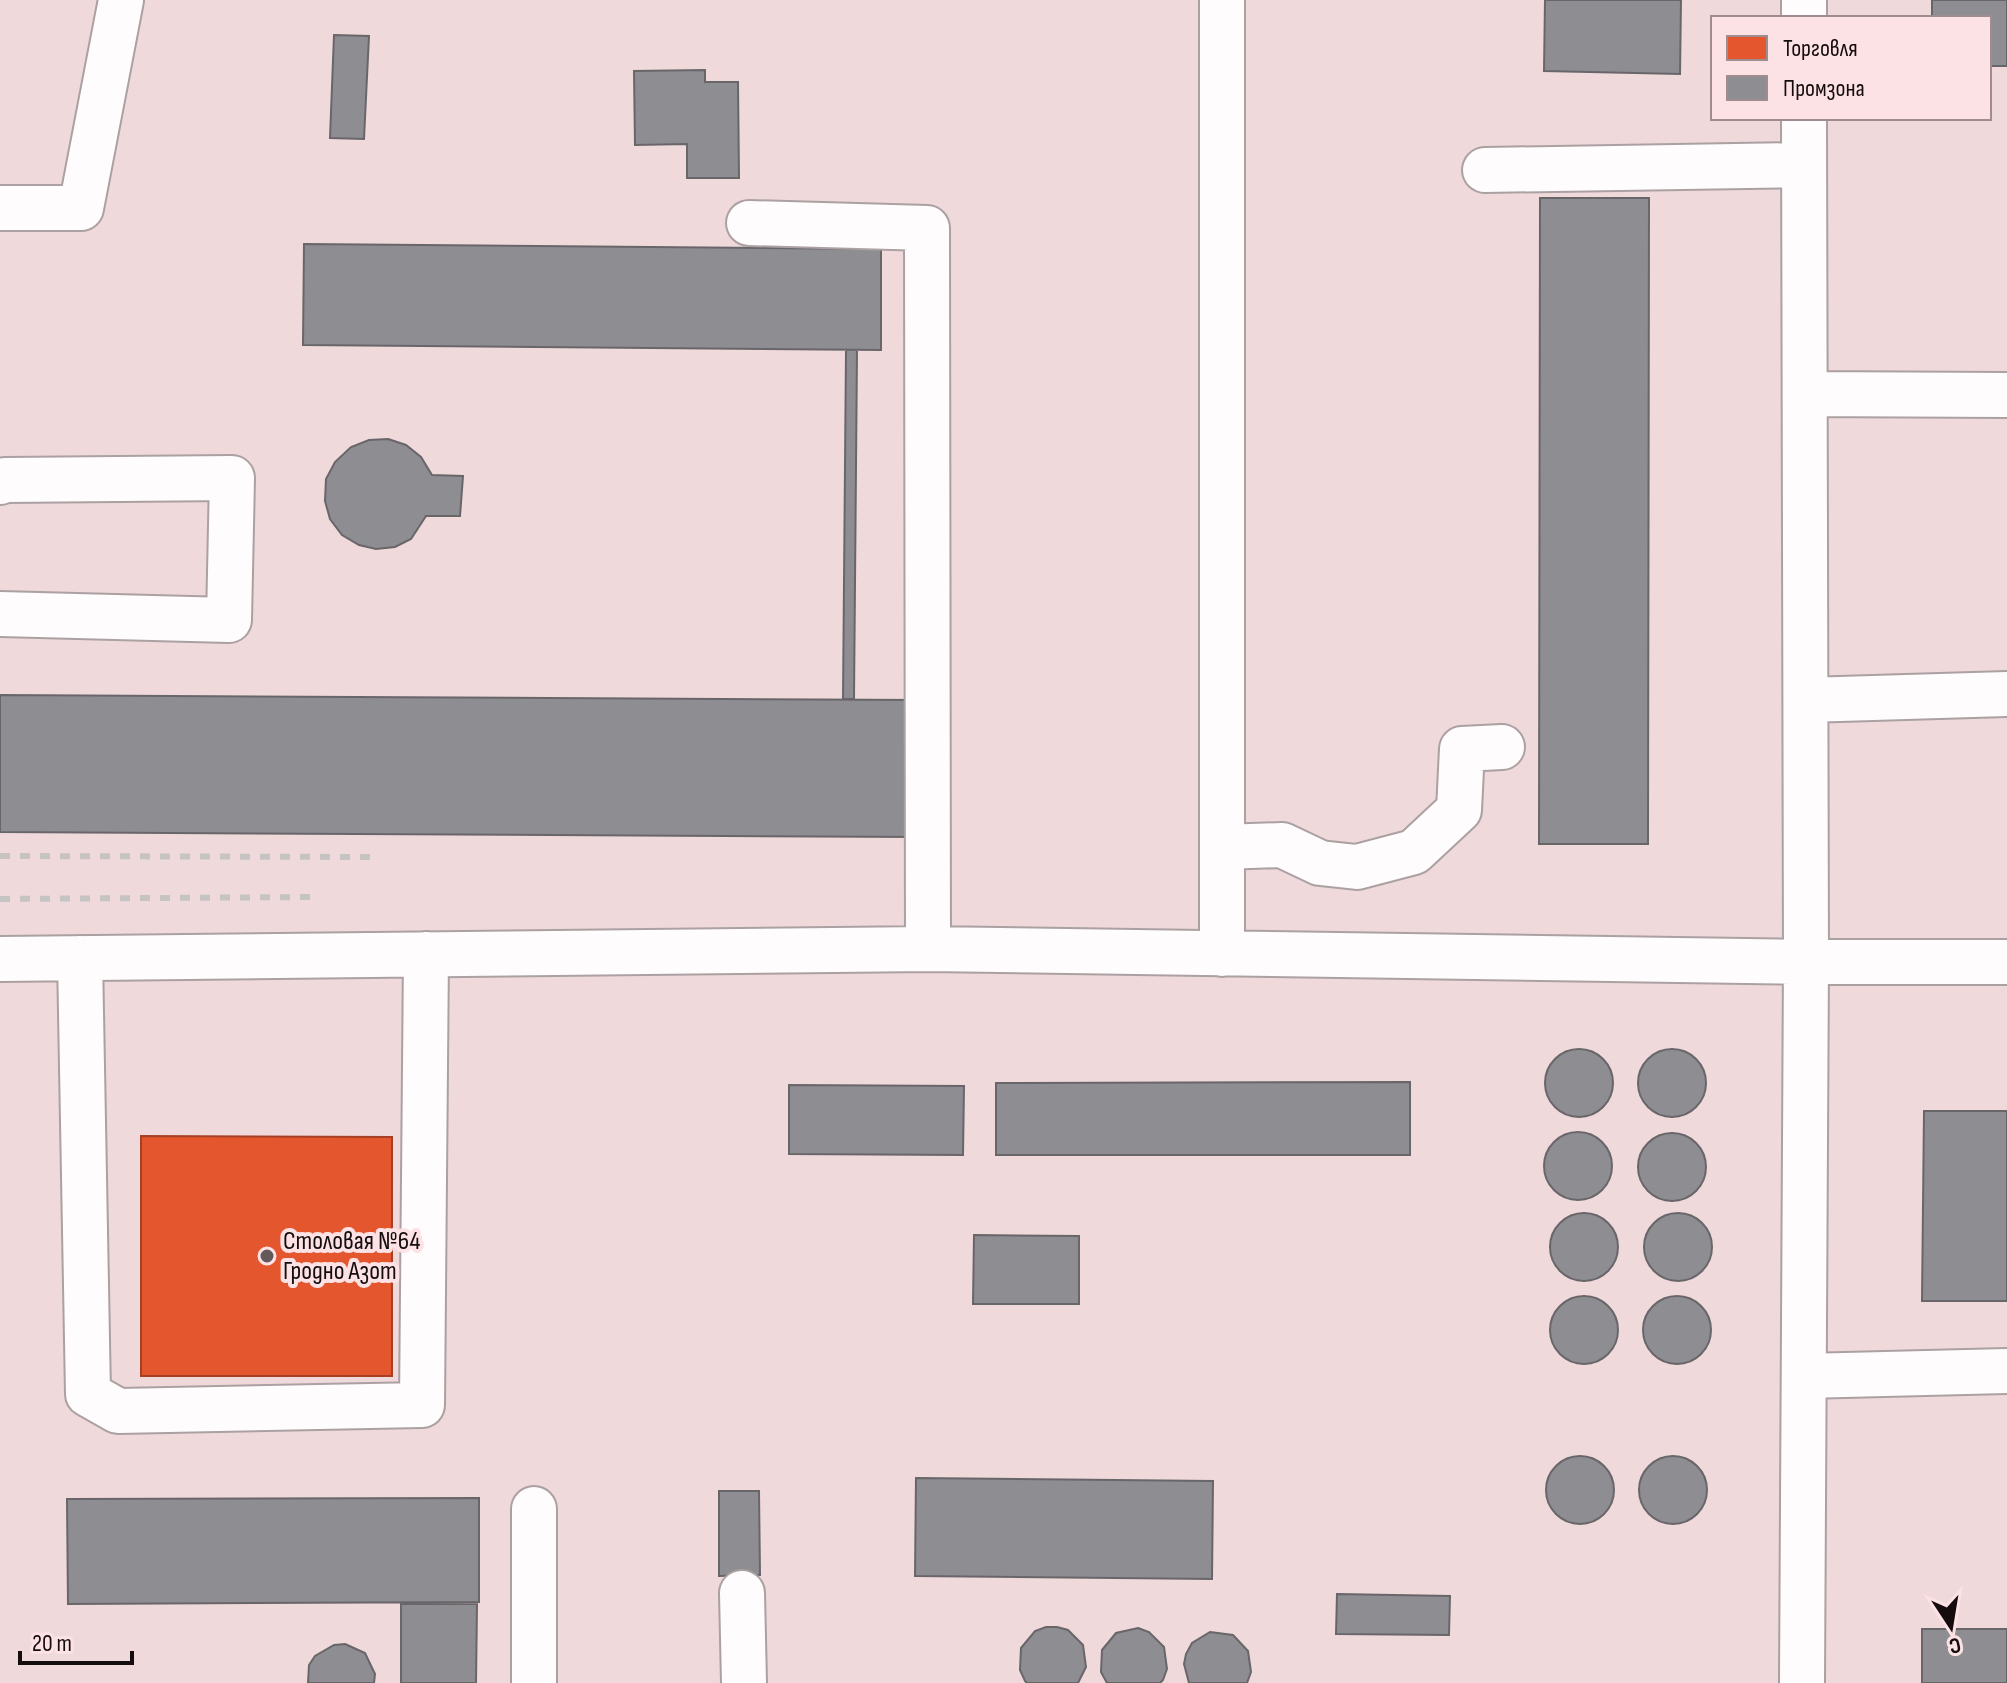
<svg xmlns="http://www.w3.org/2000/svg" width="2007" height="1683" viewBox="0 0 2007 1683" font-family="'Sofia Sans Condensed',sans-serif">
	<style>
		.built { fill: #f0d9db; fill-rule: evenodd }
		.shops { fill: #e4572e; stroke: #a64024; stroke-width: 2 }
		.industry { fill: #8d8d92; stroke: #69666a; stroke-width: 2 }
		.lines { fill: none; stroke-linecap: round; stroke-linejoin: round }
		.minor-casing { stroke: #aba0a2; stroke-width: 48 }
		.minor { stroke: #fefcfc; stroke-width: 44 }
		.rail { stroke: #c6c3c3; stroke-width: 6; stroke-dasharray: 10 10; stroke-linecap: butt }
		.poi-dot { fill: #63595a; stroke: #fce2e5; stroke-width: 3 }
		.labels { text-anchor: middle; dominant-baseline: central; stroke-width: 8; stroke-linejoin: round; paint-order: stroke }
		.poi-label { font-size: 26px; fill: #140c0d; stroke: #fce2e5; text-anchor: start }
	</style>
	<rect width="100%" height="100%" fill="#f6e8e9"/>
	<path class="built" d="M 0,0 L 2007,0 L 2007,1683 L 0,1683 ZM 1713,18 L 1989,18 L 1989,118 L 1713,118 Z"/>
	<path class="shops" d="M 141,1136 L 392,1137 L 392,1376 L 141,1376 Z"/>
	<path class="industry" d="M 1545,0 L 1681,0 L 1680,74 L 1544,71 Z
		M 1932,0 L 2007,0 L 2007,66 L 1989,66 L 1989,18 L 1932,18 Z
		M 334,35 L 369,36 L 364,139 L 330,138 Z
		M 705,70 L 705,82 L 738,82 L 739,178 L 687,178 L 687,144 L 635,145 L 634,71 Z
		M 1540,198 L 1649,198 L 1648,844 L 1539,844 Z
		M 304,244 L 881,249 L 881,350 L 303,345 Z
		M 846,350 L 857,350 L 854,699 L 843,699 Z
		M 388,439 L 406,445 L 421,457 L 432,475 L 463,476 L 460,516 L 426,516 L 411,539 L 395,547 L 376,549 L 359,545 L 342,535 L 330,519 L 325,501 L 326,479 L 335,462 L 351,447 L 369,440 Z
		M 0,695 L 919,700 L 918,837 L 0,832 Z
		M1545 1083a34 34 0 1 1 68 0a34 34 0 1 1-68 0Z
		M1638 1083a34 34 0 1 1 68 0a34 34 0 1 1-68 0Z
		M 1410,1082 L 1410,1155 L 996,1155 L 996,1083 Z
		M 789,1085 L 964,1086 L 963,1155 L 789,1154 Z
		M 1924,1111 L 2007,1111 L 2007,1301 L 1922,1301 Z
		M1544 1166a34 34 0 1 1 68 0a34 34 0 1 1-68 0Z
		M1638 1167a34 34 0 1 1 68 0a34 34 0 1 1-68 0Z
		M1550 1247a34 34 0 1 1 68 0a34 34 0 1 1-68 0Z
		M1644 1247a34 34 0 1 1 68 0a34 34 0 1 1-68 0Z
		M 974,1235 L 1079,1236 L 1079,1304 L 973,1304 Z
		M1550 1330a34 34 0 1 1 68 0a34 34 0 1 1-68 0Z
		M1643 1330a34 34 0 1 1 68 0a34 34 0 1 1-68 0Z
		M1639 1490a34 34 0 1 1 68 0a34 34 0 1 1-68 0Z
		M1546 1490a34 34 0 1 1 68 0a34 34 0 1 1-68 0Z
		M 916,1478 L 1213,1481 L 1212,1579 L 915,1576 Z
		M 719,1491 L 759,1491 L 760,1575 L 719,1576 Z
		M 479,1498 L 479,1602 L 68,1604 L 67,1499 Z
		M 1337,1594 L 1450,1596 L 1449,1635 L 1336,1634 Z
		M 401,1604 L 477,1604 L 476,1683 L 401,1683 Z
		M 1046,1627 L 1057,1627 L 1068,1630 L 1083,1645 L 1086,1667 L 1078,1683 L 1027,1683 L 1025,1681 L 1020,1670 L 1021,1648 L 1035,1631 Z
		M 1138,1628 L 1149,1632 L 1164,1647 L 1167,1669 L 1163,1680 L 1160,1683 L 1107,1683 L 1101,1672 L 1102,1650 L 1116,1633 Z
		M 1922,1629 L 2007,1629 L 2007,1683 L 1922,1683 Z
		M 1210,1632 L 1233,1635 L 1248,1651 L 1251,1672 L 1247,1683 L 1189,1683 L 1184,1664 L 1186,1654 L 1192,1643 Z
		M 345,1644 L 365,1653 L 375,1674 L 374,1683 L 308,1683 L 309,1665 L 315,1656 L 334,1645 Z"/>
	<g class="lines">
		<defs>
			<path id="minor" d="M 1222,0 L 1222,954
				M 1804,0 L 1804,18
				M 1485,170 L 1804,165
				M 0,208 L 81,208 L 121,0
				M 749,223 L 927,228 L 928,949
				M 1805,394 L 2007,395
				M 0,482 L 5,480 L 232,478 L 229,620 L 0,614
				M 1806,700 L 2007,694
				M 1222,847 L 1282,845 L 1320,863 L 1357,867 L 1414,852 L 1459,810 L 1462,749 L 1502,747
				M 80,958 L 88,1394 L 118,1411 L 422,1405 L 426,954
				M 0,959 L 928,949 L 1806,962 L 2007,962
				M 1804,1376 L 2007,1371
				M 742,1593 L 744,1683
				M 534,1683 L 534,1509
				M 1802,1683 L 1806,962 L 1804,118"/>
		</defs>
		<use href="#minor" class="minor-casing"/>
		<use href="#minor" class="minor"/>
		<path class="rail" d="M 0,856 L 375,857
			M 0,899 L 312,897"/>
	</g>
	<circle class="poi-dot" cx="267" cy="1256" r="8"/>
	<g class="labels">
		<g class="poi-label">
			<text x="283" y="1241">Столовая №64<tspan x="283" dy="30">Гродно Азот</tspan></text>
		</g>
	</g>
	<rect x="1711" y="16" width="280" height="104" fill="#fce2e5" stroke="#9f8c8f" stroke-width="2"/>
	<rect x="1727" y="36" width="40" height="24" fill="#e4572e" stroke="#9f8c8f" stroke-width="2"/>
	<text x="1783" y="56" font-size="24" fill="#140c0d">Торговля</text>
	<rect x="1727" y="76" width="40" height="24" fill="#8d8d92" stroke="#9f8c8f" stroke-width="2"/>
	<text x="1783" y="96" font-size="24" fill="#140c0d">Промзона</text>
	<g transform="translate(1951 1627) rotate(168)" stroke="#fce2e5" stroke-width="6" paint-order="stroke">
	<path d="M0-6L14 30L0 20L-14 30Z" fill="#140c0d"/>
	<text y="-12" font-size="22" font-weight="bold" text-anchor="middle" fill="#140c0d">С</text>
	</g>
	<path d="M20 1651v12h112v-12" fill="none" stroke="#140c0d" stroke-width="4"/>
	<text x="32" y="1651" font-size="24" fill="#140c0d" stroke="#fce2e5" stroke-width="6" paint-order="stroke">20 m</text>
</svg>
